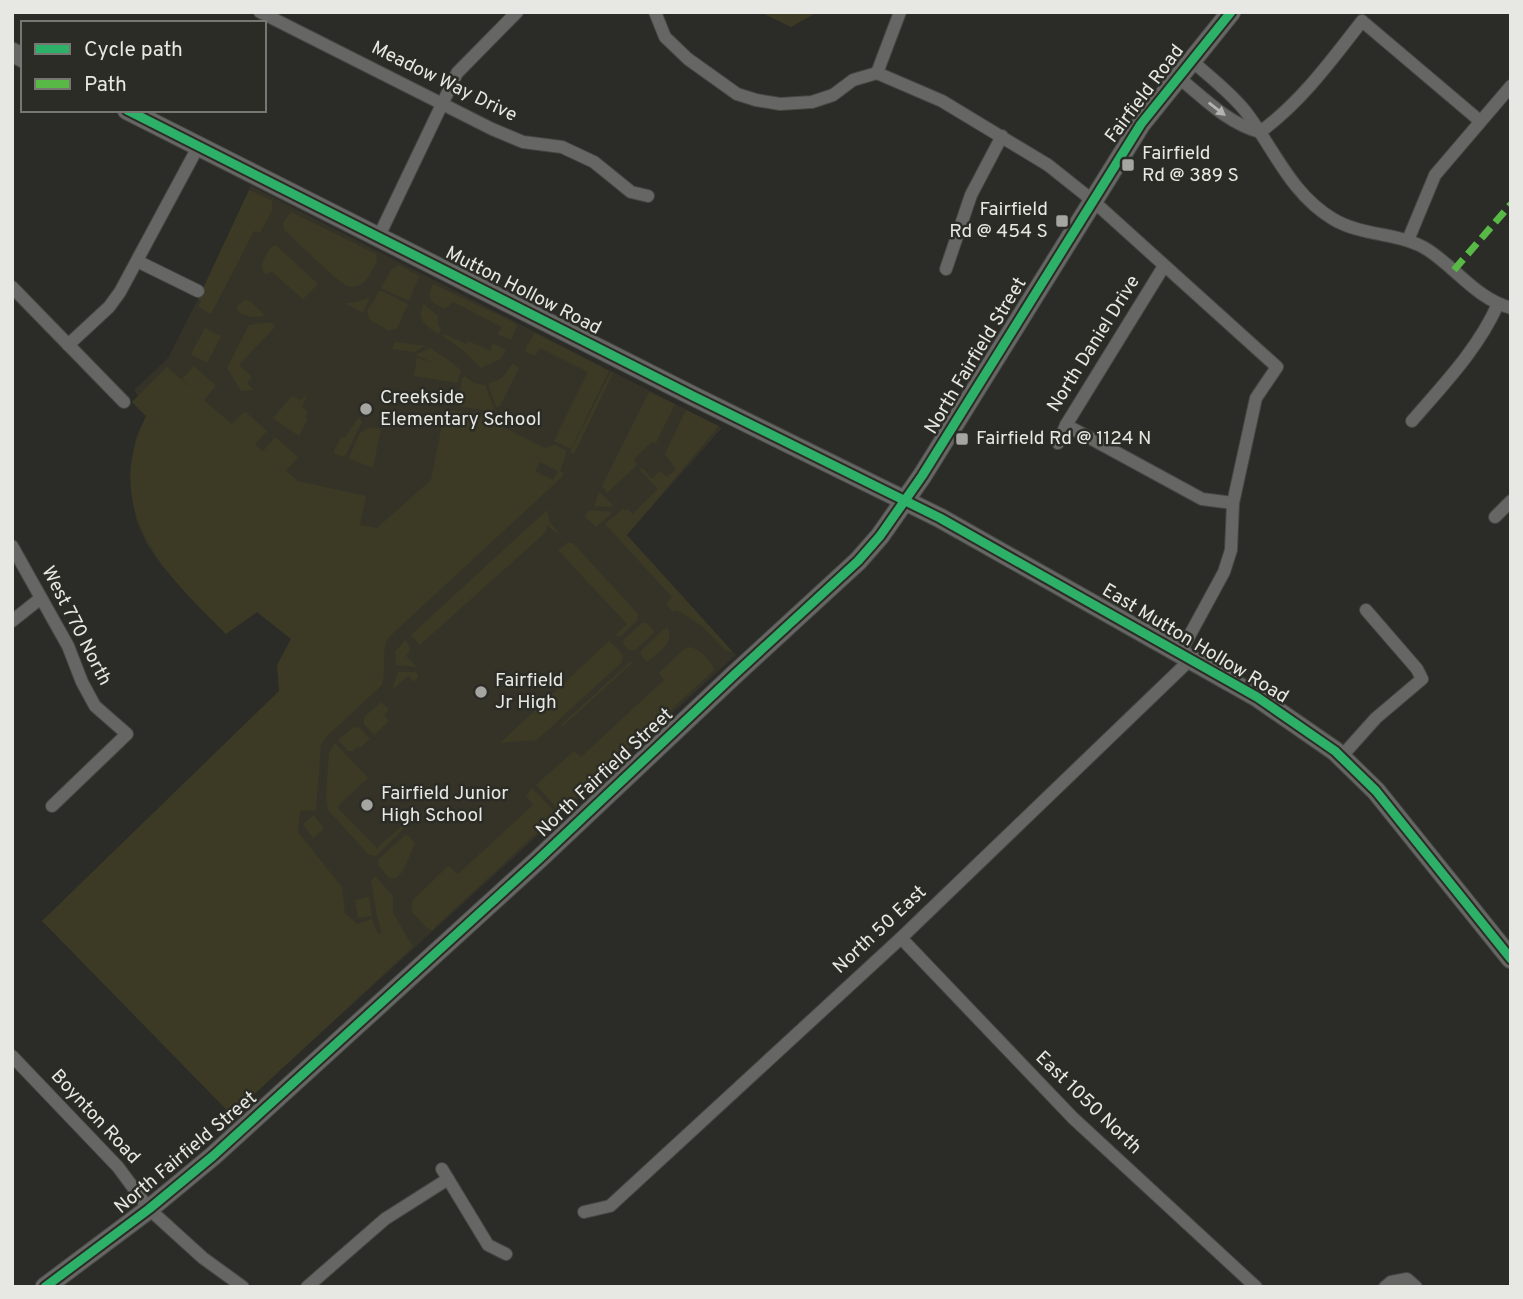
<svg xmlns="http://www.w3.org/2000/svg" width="1523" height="1299" font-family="Overpass,sans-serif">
	<rect width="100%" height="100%" fill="#2b2b27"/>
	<!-- built -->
	<polygon fill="#353328" points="251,186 722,428 624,538 736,655 231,1115 42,921 279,691 277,665 291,639 257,612 226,634 160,564 146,543 136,520 131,491 130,468 136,437 146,416 132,402 138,396 134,390 168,358 207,281"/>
	<!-- green -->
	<g fill="#3c3a24" fill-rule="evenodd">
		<polygon points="760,12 818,12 791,27"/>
		<polygon points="249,190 272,201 272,211 260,233 254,231 211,314 198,307 201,301 198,299"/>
		<path d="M291,212L376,254C379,262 374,267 370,274C365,283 358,289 347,286C338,282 294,239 284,229L283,223Z"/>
		<path d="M272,246H277L318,284L303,299L271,271L266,275C257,265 266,256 272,246Z"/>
		<polygon points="399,265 419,276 409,301 381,288 391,270"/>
		<polygon points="433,284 515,323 517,326 511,340 497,334 502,327 453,302 445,309 432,302 429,295"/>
		<polygon points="380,290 408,304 397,328 389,331 369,319 367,311"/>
		<polygon points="370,297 363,313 345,303 357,302"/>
		<polygon points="245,300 250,301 265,316 251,317 238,312 237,306"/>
		<path d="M424,304L438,316V326L441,328L439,334C427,327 415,319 424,304Z"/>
		<polygon points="271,322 275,327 239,365 252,377 247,383 254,390 241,391 227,368 249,325"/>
		<polygon points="205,328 221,336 207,363 191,354"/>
		<polygon points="535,333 609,371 571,449 554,441 588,372 540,348 535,356 526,352 526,347"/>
		<polygon points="444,334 466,344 469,341 490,351 493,343 506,350 500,359 481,368 463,350 443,336"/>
		<polygon points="395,342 425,346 414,352 392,349"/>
		<polygon points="430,348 453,363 461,371 457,383 414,376 417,358 434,363 415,355"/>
		<polygon points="513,363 519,368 500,406 496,407 488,384 502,378"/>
		<path d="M194,366L216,386L204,400L232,424L245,411L267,431L255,444L263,451L275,437L298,457L286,471L298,481L366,496L360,525L377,528L431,480L445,410L487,414L491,421L545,448L555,445L567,451L560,471L564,473L562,477L389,637C380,652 387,669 382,685L324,739L321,745L316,810L300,811L298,832L342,887L345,913L357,924L372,919L378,934L382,933L377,917L371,881L375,876L393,896V913L413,947L232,1115L42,921L279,691L277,665L291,639L257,612L226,634C162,571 101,511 146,416L132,402L167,367L196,392L182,379ZM540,462L558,471L553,480L535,471Z"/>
		<polygon points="611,372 613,373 574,454 570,452"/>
		<polygon points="465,376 474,383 485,385 494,408 492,411 461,407 458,405 462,378"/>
		<polygon points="649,392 675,404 656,443 651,442 634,459 637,465 607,493 602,486"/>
		<polygon points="308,394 302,407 308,411 305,418 308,419 299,436 273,418 292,396 300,400"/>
		<polygon points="686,410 719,426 627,535 733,652 726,651 702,626 677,610 673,612 666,604 672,597 605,524 623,509 625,511 627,509 633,514 658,489 639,469 643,469 652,479 660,471 667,477 676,469 665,454"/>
		<polygon points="359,417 362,422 346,454 343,457 333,453 341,437 345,438"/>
		<polygon points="370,427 381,429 373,468 350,459 349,457 360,433"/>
		<polygon points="599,492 612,504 613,507 594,506"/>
		<polygon points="547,510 550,522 561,536 547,525 546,532 420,645 411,635"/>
		<polygon points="590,510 613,512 596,527 584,516"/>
		<polygon points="567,543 573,543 638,614 637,620 621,636 615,636 627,624 558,550"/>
		<polygon points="642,623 647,623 653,630 653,634 635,650 628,650 624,645 623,640"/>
		<path d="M668,628C674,644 659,652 648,661H646L641,655V651L664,629Z"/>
		<polygon points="405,640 409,645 410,651 406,656 417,667 396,665 395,652"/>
		<polygon points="609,641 623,655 622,662 537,740 500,743"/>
		<path d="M689,647C700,649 710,659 714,669L712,672L563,809H558L536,785L574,751L581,757L664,680L659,673L684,649Z"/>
		<polygon points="630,662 633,662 562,727 562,724"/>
		<polygon points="398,672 416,672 419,676 413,682 408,676 392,690"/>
		<polygon points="381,702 389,710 384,715 389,721 374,735 364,724 364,717"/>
		<polygon points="354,727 360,728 370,739 360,748 358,746 353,751 348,751 338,740"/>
		<polygon points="335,743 368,778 337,807 377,848 403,825 404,828 376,856 369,855 328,810 326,796 329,753"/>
		<polygon points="532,788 555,812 554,817 432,930 427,928 412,912 412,901 448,866 458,874 533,805 526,796"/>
		<polygon points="314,815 324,829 313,838 303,824"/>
		<polygon points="408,835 415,843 403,871 396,878 389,878 378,865 379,859 404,836"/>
		<polygon points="369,897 372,916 358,918 355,900"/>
	</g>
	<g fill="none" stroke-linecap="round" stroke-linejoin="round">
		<!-- street casing -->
		<g stroke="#464643" stroke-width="14">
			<g id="street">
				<polyline points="260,12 492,129 523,142 562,147 594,162 631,192 648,196"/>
				<polyline points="655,12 665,37 688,59 737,94 756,100 780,104 812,102 833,95 853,80 877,73 942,101 1048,165 1092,200 1277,367 1256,398 1233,503 1231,550 1224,572 1180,653"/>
				<path d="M1192,61C1210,77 1231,93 1246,112C1274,149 1291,194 1333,219C1363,237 1400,232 1428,250C1457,269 1477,299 1511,308"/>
				<polyline points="877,73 900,12"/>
				<path d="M1178,77C1204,98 1227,123 1260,132"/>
				<path d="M1260,132C1301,102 1331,61 1362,21L1480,121"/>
				<polyline points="378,238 457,73 517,12"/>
				<polyline points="1408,240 1435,175 1511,86"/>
				<polyline points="137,261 198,291"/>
				<polyline points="946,269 971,195 1002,136"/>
				<polyline points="12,287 124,402"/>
				<polyline points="68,345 109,307 120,292 198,147"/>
				<path d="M1412,421C1444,384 1478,349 1498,304"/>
				<polyline points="1066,425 1202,499 1233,503"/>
				<polyline points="1058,443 1066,425 1164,266"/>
				<polyline points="1495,517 1511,501"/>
				<polyline points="12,546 68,646 82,682 95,706 127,734 52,806"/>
				<polyline points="12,621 41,598"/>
				<polyline points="1341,757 1376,718 1422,679 1417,669 1366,610"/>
				<polyline points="901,938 1073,1118 1256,1287"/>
				<polyline points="12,1056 118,1167 149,1209 203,1258 243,1287"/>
				<polyline points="442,1169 488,1245 506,1254"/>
				<polyline points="584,1212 610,1206 901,938 1191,659"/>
				<polyline points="307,1287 385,1219 448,1179"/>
				<polyline points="1385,1287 1391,1282 1407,1279 1416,1287"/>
			</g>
		</g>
		<!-- secondary casing -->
		<g stroke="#464643" stroke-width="21">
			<g id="secondary">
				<polyline points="12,52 23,58"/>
				<polyline points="127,110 693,396 940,518 1257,697 1335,751 1376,791 1511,959"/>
				<polyline points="45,1287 149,1209 213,1156 539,859 734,675 858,561 880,536 922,476 1141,124 1231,12"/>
			</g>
		</g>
		<!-- street -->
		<use href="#street" stroke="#666664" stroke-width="12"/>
		<!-- secondary -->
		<use href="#secondary" stroke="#666664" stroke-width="19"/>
		<!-- quiet -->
		<polyline stroke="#58b947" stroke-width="7" stroke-dasharray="14 7" stroke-linecap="butt" points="1454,270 1511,204"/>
		<!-- cycleway casing -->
		<g stroke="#2c2c26" stroke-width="13">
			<g id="cycleway">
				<polyline points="127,110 693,396 940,518 1257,697 1335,751 1376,791 1511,959"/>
				<polyline points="45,1287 149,1209 213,1156 539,859 734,675 858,561 880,536 922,476 1141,124 1231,12"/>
			</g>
		</g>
		<!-- cycleway -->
		<use href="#cycleway" stroke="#2db169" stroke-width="9"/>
	</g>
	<!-- one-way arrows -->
	<defs><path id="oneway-solid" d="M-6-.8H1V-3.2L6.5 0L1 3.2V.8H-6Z" transform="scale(1.75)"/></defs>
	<use fill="#b3b3b0" href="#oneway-solid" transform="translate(1217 109) rotate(38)"/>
	<!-- markers -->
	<g fill="#a5a5a1" stroke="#2c2c26" stroke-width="2.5">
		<rect x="1121" y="158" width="14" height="14" rx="3.5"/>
		<rect x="1055" y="214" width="14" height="14" rx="3.5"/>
		<circle cx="366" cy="409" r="7"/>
		<rect x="955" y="432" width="14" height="14" rx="3.5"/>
		<circle cx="481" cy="692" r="7"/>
		<circle cx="367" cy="805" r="7"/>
	</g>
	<g text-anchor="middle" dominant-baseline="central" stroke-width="5" stroke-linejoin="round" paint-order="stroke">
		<!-- street labels -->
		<g font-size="19" fill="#e7e7e3" stroke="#2c2c26">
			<text transform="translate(444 82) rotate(26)">Meadow Way Drive</text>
			<text transform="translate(1145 94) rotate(-53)">Fairfield Road</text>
			<text transform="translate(523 291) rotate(27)">Mutton Hollow Road</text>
			<text transform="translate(1094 344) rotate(-58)">North Daniel Drive</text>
			<text transform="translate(976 356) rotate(-59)">North Fairfield Street</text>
			<text transform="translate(76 626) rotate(63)">West 770 North</text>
			<text transform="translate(1195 644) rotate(31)">East Mutton Hollow Road</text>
			<text transform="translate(605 773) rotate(-43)">North Fairfield Street</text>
			<text transform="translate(880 930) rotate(-43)">North 50 East</text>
			<text transform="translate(1088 1103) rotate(44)">East 1050 North</text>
			<text transform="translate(95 1117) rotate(47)">Boynton Road</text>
			<text transform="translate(186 1153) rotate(-40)">North Fairfield Street</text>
		</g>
		<!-- poi labels -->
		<g font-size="19" fill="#e7e7e3" stroke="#2c2c26" text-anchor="start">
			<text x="1142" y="154">Fairfield<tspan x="1142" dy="22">Rd @ 389 S</tspan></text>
			<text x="1048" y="210" text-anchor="end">Fairfield<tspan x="1048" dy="22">Rd @ 454 S</tspan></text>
			<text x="380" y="398">Creekside<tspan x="380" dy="22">Elementary School</tspan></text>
			<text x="976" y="439">Fairfield Rd @ 1124 N</text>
			<text x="495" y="681">Fairfield<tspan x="495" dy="22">Jr High</tspan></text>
			<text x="381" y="794">Fairfield Junior<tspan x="381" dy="22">High School</tspan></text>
		</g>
	</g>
	<!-- border -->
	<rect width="1523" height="1299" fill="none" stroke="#e7e7e3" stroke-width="28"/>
	<!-- legend -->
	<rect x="21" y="21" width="245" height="91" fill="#2c2c26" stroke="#777772" stroke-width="2"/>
	<rect x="35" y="44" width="35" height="10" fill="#2db169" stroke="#777772" stroke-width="2"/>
	<text x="84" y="56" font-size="21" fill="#e7e7e3">Cycle path</text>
	<rect x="35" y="79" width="35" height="10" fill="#58b947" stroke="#777772" stroke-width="2"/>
	<text x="84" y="91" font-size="21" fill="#e7e7e3">Path</text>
</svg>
